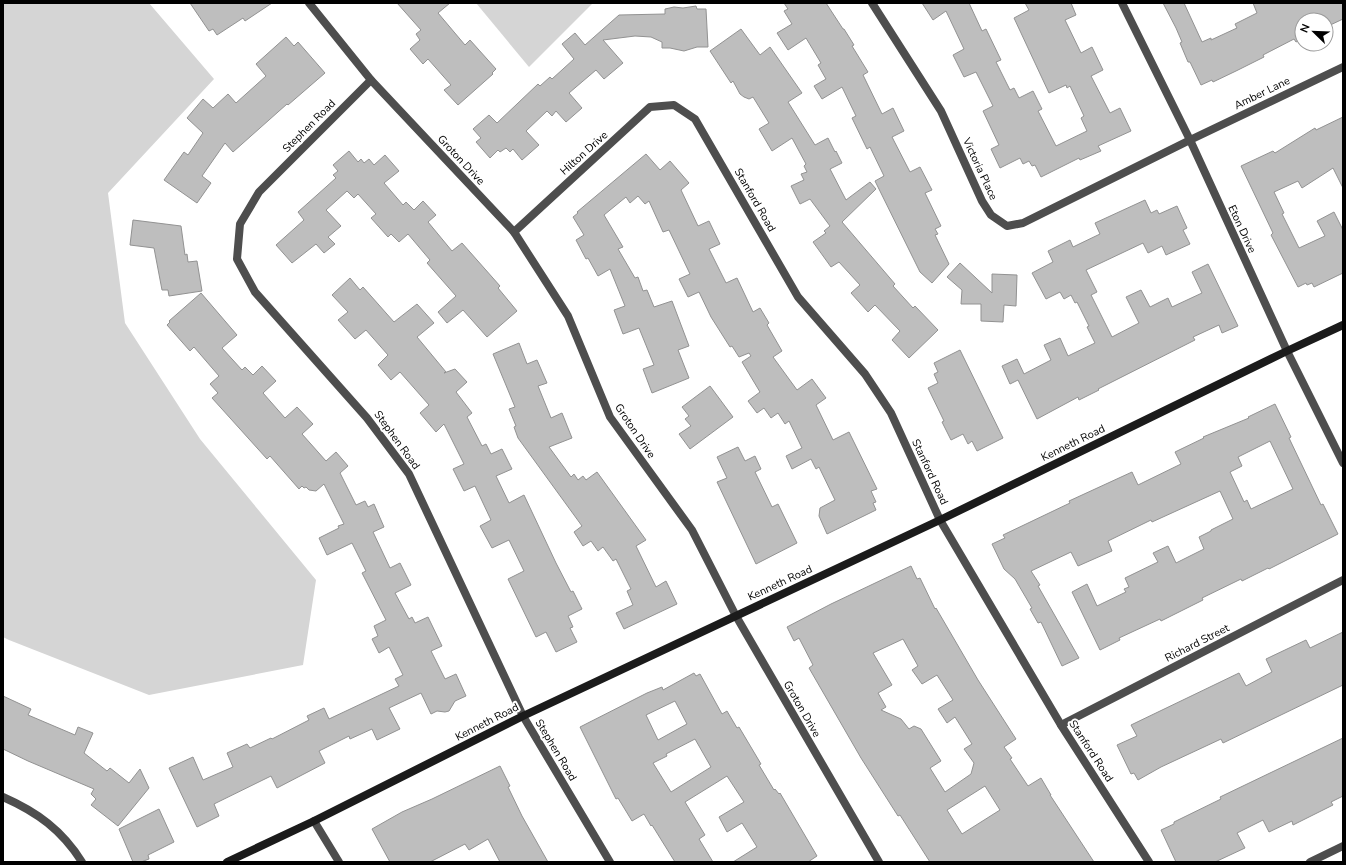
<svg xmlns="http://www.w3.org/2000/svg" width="1346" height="865" font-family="'Nunito Sans',sans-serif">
	<rect width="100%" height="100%" fill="#fff"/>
	<!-- green -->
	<g fill="#d5d5d5">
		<polygon points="3,3 149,3 214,79 108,193 125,323 200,439 316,580 303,665 149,695 9,640 3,637"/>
		<polygon points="476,3 593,3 529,67"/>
	</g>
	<!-- building -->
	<g fill="#bebebe" stroke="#929292" fill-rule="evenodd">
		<polygon points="190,3 272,3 245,21 243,18 217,35 213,29 209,31"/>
		<polygon points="397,3 450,3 438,13 465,45 470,40 496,69 492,73 493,74 458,105 444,90 451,85 428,59 423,64 410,49 420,40 416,34 421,30"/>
		<polygon points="784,3 826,3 843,29 844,29 854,45 852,46 868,72 863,75 882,114 893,108 904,131 892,137 910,172 920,167 932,190 925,193 941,226 935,229 938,234 935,235 949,264 932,283 920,272 875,181 884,176 870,147 867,149 852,118 856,116 842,87 822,99 814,86 826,79 818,65 821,63 806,38 788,50 777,33 792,24 784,11 788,9"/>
		<polygon points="922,3 969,3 982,31 986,29 1001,60 996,62 1010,90 1014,88 1019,98 1033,91 1042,109 1038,111 1056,146 1087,131 1081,118 1084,116 1070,86 1067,88 1066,85 1049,93 1014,18 1029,10 1025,3 1071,3 1076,15 1065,20 1081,53 1092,47 1103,70 1091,76 1110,113 1120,108 1131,131 1098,146 1101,151 1080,160 1079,158 1041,177 1035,165 1032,166 1029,161 1023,164 1020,158 1000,168 991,149 999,145 983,111 993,106 976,72 964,77 953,55 964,49 946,11 933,20"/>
		<polygon points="1163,3 1184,3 1202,42 1211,38 1211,40 1237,28 1235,24 1257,13 1253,3 1343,3 1343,19 1326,27 1326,20 1302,20 1302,39 1296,42 1294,39 1263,55 1264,57 1236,71 1213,82 1212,80 1201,85 1190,62 1188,62 1180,43 1182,42 1176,28"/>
		<polygon points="696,6 697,9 706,9 708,47 697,47 684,51 670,48 662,48 662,42 651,37 635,36 603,40 623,63 604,79 596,70 569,93 582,108 566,122 556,111 552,116 547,111 526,131 539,145 522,160 513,149 510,152 506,148 500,152 498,150 490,158 476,142 481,138 473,129 489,115 497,123 538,84 540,86 550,77 552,79 574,59 562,44 575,33 585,45 619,15 665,14 665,9 674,7 683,8"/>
		<polygon points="741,29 760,55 770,47 802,93 788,102 815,145 828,138 835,152 836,151 842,163 830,169 846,200 870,182 876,189 842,222 895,284 893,286 913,308 915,306 938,330 909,358 892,340 900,331 875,305 868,312 851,293 860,285 839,262 831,267 813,242 826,233 824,231 830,226 810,199 800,204 791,186 804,180 801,174 807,172 804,166 806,164 792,138 772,151 759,129 769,123 753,97 749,99 744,97 740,94 733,81 731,83 710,51"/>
		<polygon points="286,37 294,46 298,42 325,73 288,105 287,104 233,152 225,143 202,176 211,183 197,203 164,180 184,152 188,155 203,133 187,118 203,99 213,108 228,94 236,103 266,76 256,64"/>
		<polygon points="1343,117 1343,188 1333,168 1302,188 1298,181 1274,192 1284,213 1282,214 1299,248 1325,236 1317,221 1334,212 1343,230 1343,273 1314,287 1312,283 1307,285 1306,283 1298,287 1271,235 1273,233 1241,166 1273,151 1275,153 1315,128 1316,130"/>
		<polygon points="349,151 358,162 361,159 364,163 369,159 374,165 385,155 399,171 384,183 403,205 406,202 414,210 423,201 436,215 428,222 452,251 462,243 500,286 498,288 517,311 487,337 463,310 447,323 438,312 456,296 427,263 430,260 408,234 399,242 391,234 388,237 371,218 376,214 358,194 354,198 347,191 326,210 341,226 328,237 335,244 324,253 316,244 292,263 276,245 304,220 298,212 336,178 333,175 338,171 333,165"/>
		<polygon points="646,154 660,170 670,161 689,183 681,190 698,226 709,221 720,244 709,249 726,283 737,278 753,312 760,308 769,323 767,325 782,351 773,357 797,390 812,379 826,398 816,405 833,440 849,432 877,489 871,491 876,502 873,503 876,510 827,534 819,516 820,508 835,500 819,467 816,469 811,459 792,469 786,456 802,448 789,421 785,424 778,413 771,418 764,408 757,413 748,401 760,392 742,362 751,356 749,353 739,357 732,346 730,347 711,317 699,292 688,297 679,279 690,274 669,230 663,232 649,201 645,204 638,196 630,203 626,197 604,215 623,247 618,249 635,278 638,277 643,291 647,290 654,307 672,301 689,346 678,350 689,378 652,393 643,369 654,365 639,328 623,334 614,310 625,306 610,269 598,276 588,258 586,259 576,240 584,235 573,217 578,213 577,212"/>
		<polygon points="1145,200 1151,213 1157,210 1159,214 1177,206 1187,228 1183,230 1190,244 1166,255 1162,246 1148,253 1143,243 1086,270 1097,292 1091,295 1112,337 1139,323 1126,297 1141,290 1150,307 1168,298 1172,307 1202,293 1192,272 1208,264 1238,326 1222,333 1219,325 1193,337 1195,340 1098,389 1099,390 1079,400 1078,397 1037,419 1018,380 1010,384 1002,366 1017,359 1024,374 1051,360 1044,345 1060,338 1068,356 1095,343 1087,327 1089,326 1077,302 1075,303 1071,295 1064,299 1060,292 1046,299 1032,273 1053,262 1048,251 1070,240 1073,247 1100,234 1095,223"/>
		<polygon points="133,220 181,226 185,255 187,254 188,262 197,261 202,291 169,296 168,290 162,290 154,248 130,245"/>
		<polygon points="960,263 992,293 992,274 1017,275 1016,306 1004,305 1003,322 981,321 981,304 961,304 962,290 947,277"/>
		<polygon points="350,278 360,290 363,287 394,322 417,304 434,323 417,337 446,372 444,373 455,369 467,382 456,392 472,413 467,417 482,446 486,444 491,454 502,449 512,469 496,476 509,503 524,495 556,563 571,592 573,591 582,609 568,616 573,627 570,628 577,642 556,652 546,632 536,637 508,579 524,571 509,540 492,548 480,526 491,520 475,486 464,491 453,469 464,464 444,424 436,432 420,413 429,405 400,372 391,380 378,365 388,355 366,330 355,339 338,320 348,312 332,295"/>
		<polygon points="201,293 237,335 222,348 242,370 245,367 253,375 262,366 276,381 263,393 285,418 297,407 313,424 302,434 326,461 336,452 348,466 340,473 356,505 365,501 368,507 374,504 384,527 373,532 390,568 400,563 411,585 395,593 409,619 412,617 415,623 428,617 442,646 431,651 445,679 456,674 466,696 455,701 449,711 445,712 437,711 431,714 421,693 389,708 400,729 377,740 372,729 350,739 349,736 319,751 325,763 277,788 271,776 214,804 219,816 197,827 169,768 193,757 203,780 233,767 227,753 247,744 250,748 271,738 272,739 309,720 307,716 324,708 329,719 399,686 395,679 403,675 389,647 379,653 372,639 378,636 374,626 386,620 362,573 366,571 352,543 327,555 319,538 339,528 338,526 344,524 324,484 316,491 309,490 306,487 304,488 302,486 299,489 270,456 267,459 212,398 218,393 210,384 219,376 194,347 190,351 167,325 170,322 169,321"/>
		<polygon points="519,343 527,364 537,360 547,383 538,386 551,418 562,413 572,438 549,447 571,477 574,474 578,480 583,476 586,480 597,472 646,540 636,546 656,587 666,581 677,604 624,629 616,613 633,605 627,591 631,589 616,559 613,561 603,547 598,551 591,541 583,546 574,532 582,526 518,438 514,427 516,426 509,409 515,407 493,354"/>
		<polygon points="960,350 1003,438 977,451 972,441 968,444 963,434 951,440 942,422 944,421 928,388 938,383 934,374 938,372 934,363"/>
		<polygon points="710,386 733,417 690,449 679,434 691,426 685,419 689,416 682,407"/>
		<path d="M1275,404L1291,437L1289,438L1321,505L1323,504L1338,534L1269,569L1268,568L1242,581L1241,579L1202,598L1203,600L1161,621L1160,619L1119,638L1120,640L1100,650L1072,592L1087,584L1097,606L1126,592L1124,589L1129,587L1125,578L1158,562L1153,553L1168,546L1176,563L1204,549L1199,537L1211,531V530L1233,519L1220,491L1152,522L1151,520L1108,541L1112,551L1078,566L1071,552L1031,571L1040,585L1038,586L1079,658L1062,666L1041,622L1038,623L1030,609L1032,608L1015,579L1004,569L992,544L1005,538L1003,535L1070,503L1069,501L1132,472L1138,485L1181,464L1175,452L1204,438L1203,437L1249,418L1248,417ZM1270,441L1293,489L1251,509L1247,500L1244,502L1230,472L1242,466L1238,457Z"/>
		<polygon points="738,447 745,461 755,456 761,469 755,472 772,507 778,504 797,543 756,564 717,482 727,478 717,457"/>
		<path d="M911,566L917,579L920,578L935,609L936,608L978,680L1016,739L1004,747L1012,758L1010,759L1028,786L1041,778L1051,795H1050L1094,862H930L900,815L898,816L861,758L809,668L813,665L799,638L794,641L787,627L831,604ZM903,639L918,666L912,670L922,684L937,675L953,700L938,709L947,723L955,717L972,744L964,749L974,763L971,774L945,792L930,768L941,761L921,729L914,726L909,729L901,719L881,710L886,707L878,693L892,685L873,653ZM985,786L1000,810L962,834L947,810Z"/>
		<polygon points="1343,632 1343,685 1223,743 1221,739 1161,767 1138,780 1134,773 1131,774 1117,745 1137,736 1131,725 1239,673 1246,686 1272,672 1266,659 1306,640 1310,648"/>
		<path d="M694,673L696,676L700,674L722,714L727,711L737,728L739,727L761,764L759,765L774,790L775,789L779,794L780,793L817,856L808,862H733L757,847L742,823L727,832L719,817L744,802L727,776L685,802L705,835L699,839L713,862H675L652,825L651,826L644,814L632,821L618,798L616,799L580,727L647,693L662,687L663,690ZM675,701L687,724L658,740L646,715ZM695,739L711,767L671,792L653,763L667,756L666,754Z"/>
		<polygon points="3,696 31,709 28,715 75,735 78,727 93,733 84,753 107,771 110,768 129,783 140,769 149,788 118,826 91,805 96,799 91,794 94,789 28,761 3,749"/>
		<polygon points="1343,738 1343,796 1331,802 1333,805 1293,825 1292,821 1269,832 1263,820 1237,833 1245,848 1215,862 1176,862 1161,830 1174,824 1174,822 1221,799 1220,797"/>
		<polygon points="500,766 510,786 508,787 522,816 548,862 500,862 488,839 469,850 465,844 430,862 390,862 372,829 402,812 432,799"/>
		<polygon points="159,809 174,842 148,855 149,859 141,862 133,862 119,829"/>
	</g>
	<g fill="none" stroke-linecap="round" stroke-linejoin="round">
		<!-- street -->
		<g stroke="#4e4e4e" stroke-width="8">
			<polyline points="309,3 371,80 514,232 568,316 610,417 692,530 736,616 879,862"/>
			<polyline points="872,3 941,111 982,201 991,215 1007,226 1023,223 1190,140 1343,67"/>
			<polyline points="1122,3 1190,140 1287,351 1343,463"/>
			<polyline points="371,80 259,192 240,224 237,259 255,292 367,418 409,474 523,716 610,862"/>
			<polyline points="514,232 650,107 674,105 695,119 798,297 865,374 891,413 940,520 1061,725 1149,862"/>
			<polyline points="1061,725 1343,580"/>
			<path d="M3,797C37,812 62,830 82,862"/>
			<polyline points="314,821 339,862"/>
			<polyline points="1310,862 1343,846"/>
		</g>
		<!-- secondary -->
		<polyline stroke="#1b1b1b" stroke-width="8" points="227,862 314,821 523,716 940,520 1287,351 1343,325"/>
	</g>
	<g text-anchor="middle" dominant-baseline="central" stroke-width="4" stroke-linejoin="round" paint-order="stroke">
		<!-- street labels -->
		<g font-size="11" fill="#000" stroke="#fff">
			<text transform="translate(1262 93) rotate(-26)">Amber Lane</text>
			<text transform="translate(309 126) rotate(-45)">Stephen Road</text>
			<text transform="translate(584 153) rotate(-42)">Hilton Drive</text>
			<text transform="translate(461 160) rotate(47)">Groton Drive</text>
			<text transform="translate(980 169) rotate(65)">Victoria Place</text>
			<text transform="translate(755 200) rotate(60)">Stanford Road</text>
			<text transform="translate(1242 229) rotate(65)">Eton Drive</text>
			<text transform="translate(635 431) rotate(56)">Groton Drive</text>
			<text transform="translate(397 440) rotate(54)">Stephen Road</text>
			<text transform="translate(1073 443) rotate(-26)">Kenneth Road</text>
			<text transform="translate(930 472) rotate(65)">Stanford Road</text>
			<text transform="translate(780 583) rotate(-25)">Kenneth Road</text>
			<text transform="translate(1197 643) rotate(-27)">Richard Street</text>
			<text transform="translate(802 709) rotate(60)">Groton Drive</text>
			<text transform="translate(487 722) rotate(-27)">Kenneth Road</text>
			<text transform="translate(556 750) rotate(59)">Stephen Road</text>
			<text transform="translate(1091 751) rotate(57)">Stanford Road</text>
		</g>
	</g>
	<!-- border -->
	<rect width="1346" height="865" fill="none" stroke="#000000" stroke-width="8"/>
	<!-- north arrow -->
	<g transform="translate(1314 32) rotate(293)"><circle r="19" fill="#ffffff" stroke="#999999"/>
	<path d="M0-3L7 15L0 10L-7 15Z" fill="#000000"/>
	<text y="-6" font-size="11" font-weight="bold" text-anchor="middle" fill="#000000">N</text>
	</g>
</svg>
